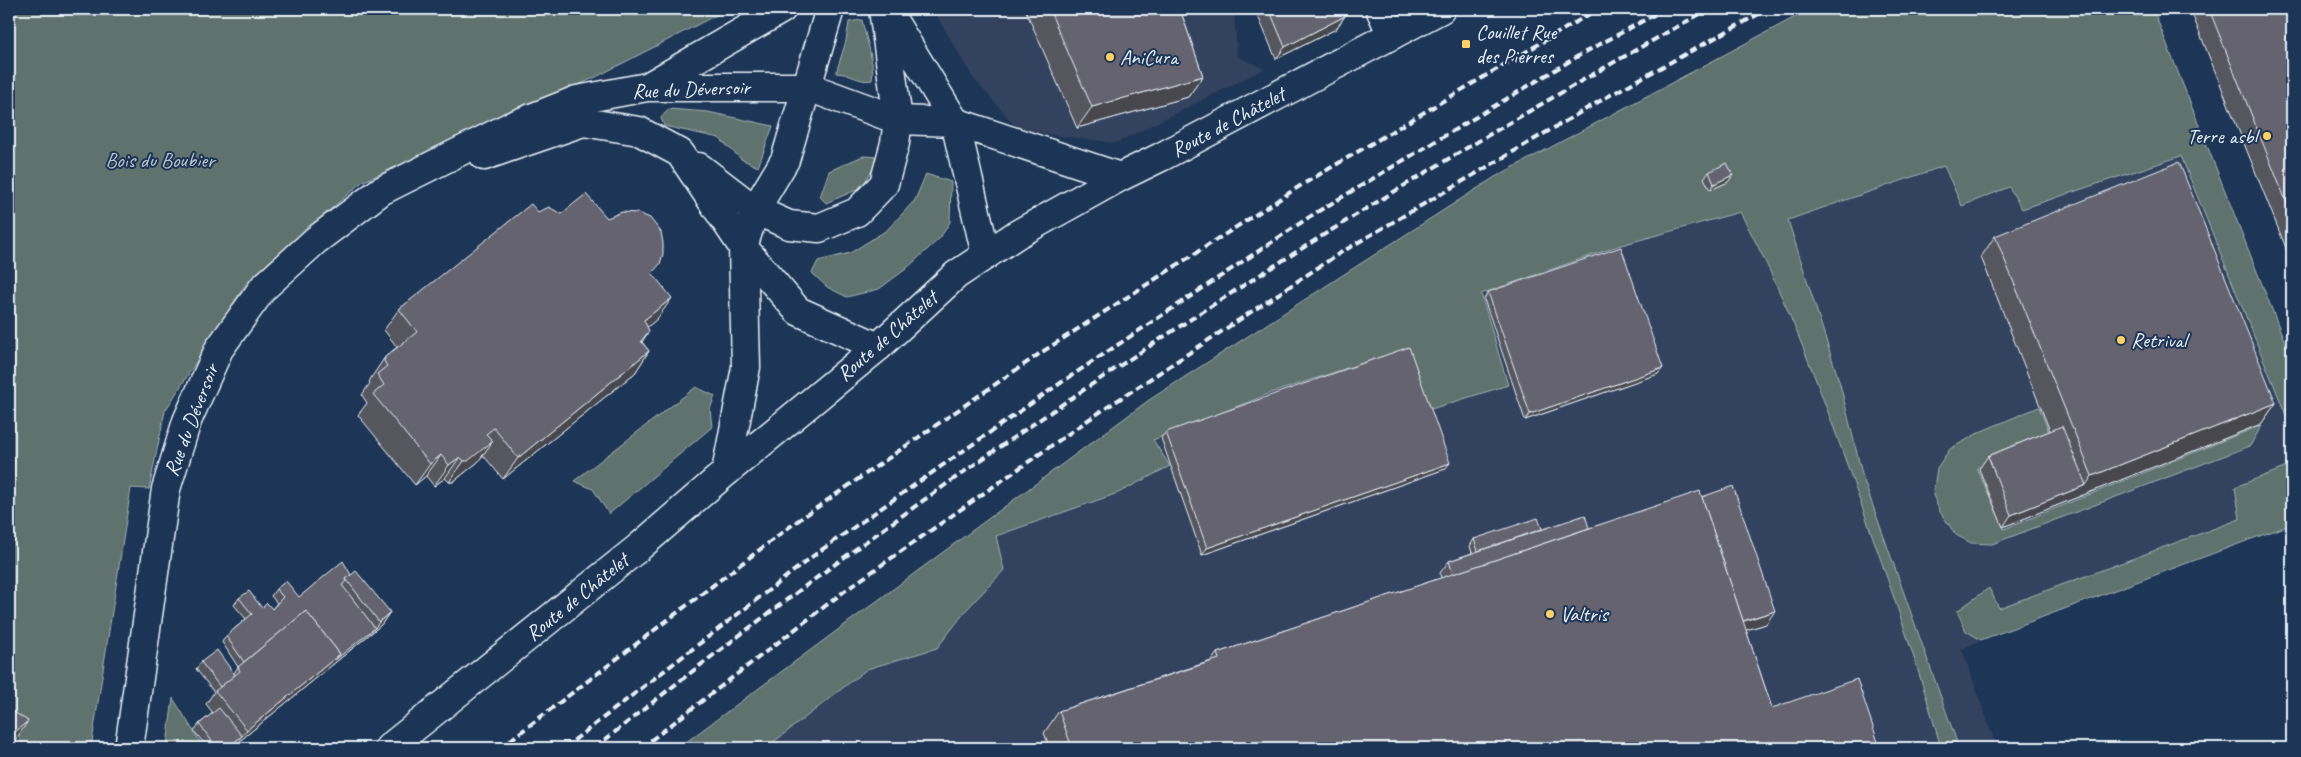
<svg xmlns="http://www.w3.org/2000/svg" width="2301" height="757" font-family="Caveat,sans-serif">
	<rect width="100%" height="100%" fill="#1d3557"/>
	<filter id="ink" filterUnits="userSpaceOnUse"><feTurbulence type="fractalNoise" baseFrequency=".02" numOctaves="2"/><feDisplacementMap in="SourceGraphic" scale="10" xChannelSelector="R" yChannelSelector="G"/><feConvolveMatrix kernelMatrix="1 2 1 2 8 2 1 2 1" color-interpolation-filters="sRGB"/></filter>
	<g filter="url(#ink)">
		<!-- built -->
		<g fill="#33435e">
			<polygon points="933,9 1234,9 1237,56 1264,69 1116,143 1020,131 973,78"/>
			<polygon points="2181,156 2292,430 2292,465 2235,487 2241,519 1999,608 1989,588 1966,631 1981,640 1962,649 1997,748 1959,748 1863,478 1840,384 1787,220 1944,166 2009,187 2022,208"/>
			<polygon points="1741,212 1767,261 1823,395 1916,660 1941,748 766,748 867,669 937,648 968,608 996,536 1118,493 1170,466 1153,441 1271,393 1408,348 1508,385 1481,294 1618,246"/>
			<polygon points="9,722 26,748 9,748"/>
		</g>
		<!-- green -->
		<g fill="#5e726d" stroke="#a3b2b2">
			<polygon points="9,9 728,9 596,77 362,182 247,282 165,411 149,489 131,488 91,748 26,748 9,722"/>
			<path d="M1810,9H2153L2292,360V430L2181,156L2022,209L2009,187L1962,206L1944,166L1788,220L1840,384L1863,478L1959,748H1941C1918,664 1889,583 1860,501C1825,402 1790,304 1740,212L1618,246L1481,294L1508,385L1428,410L1408,348L1271,393L1153,440L1170,466L1118,493L996,536L1004,570L968,608L937,648L867,669L766,748H678L1149,400L1495,177Z"/>
			<path d="M862,20C866,40 875,61 872,80C859,83 850,73 836,73L846,41L849,22Z"/>
			<polygon points="669,109 708,112 773,126 758,167 741,159 719,138 664,126 661,118"/>
			<polygon points="863,156 880,157 861,188 826,203 820,197 829,171"/>
			<polygon points="926,174 951,182 950,222 940,238 906,269 879,289 847,297 827,287 812,273 818,261 850,253 887,230 915,200"/>
			<polygon points="696,387 715,396 710,409 712,427 609,514 593,489 574,481"/>
			<polygon points="2039,407 2051,437 1977,468 2004,529 2262,425 2250,446 1992,544 1971,543 1956,535 1940,512 1933,495 1937,468 1950,449 1982,431"/>
			<polygon points="2292,465 2292,524 1981,640 1966,631 1957,611 1989,588 1999,608 2240,519 2235,487"/>
			<polygon points="173,698 204,748 170,748 167,745"/>
		</g>
		<g fill="none" stroke-linecap="round" stroke-linejoin="round">
			<!-- street casing -->
			<g stroke="#e8f1f8" stroke-width="31">
				<polyline id="street" points="1380,9 1392,35"/>
			</g>
			<!-- secondary casing -->
			<g stroke="#e8f1f8" stroke-width="31">
				<g id="secondary">
					<polyline points="888,12 955,122 986,255"/>
					<polyline points="649,86 782,9"/>
					<polyline points="484,156 583,122 639,131 680,153 743,247 798,311 878,347"/>
					<polyline points="699,167 755,210 789,225 819,228 857,212 884,184 895,143 898,120 883,9"/>
					<polyline points="726,472 746,367 743,247 755,210 785,160 830,9"/>
					<polyline points="129,748 166,489 187,421 219,349 263,288 316,240 381,191 509,127 577,100 647,87 808,87 898,120 955,122 1120,177"/>
					<polyline points="389,748 638,548 726,472 878,347 956,275 1016,235 1120,177 1161,157 1441,9"/>
				</g>
			</g>
			<!-- street -->
			<use href="#street" stroke="#1d3557" stroke-width="28"/>
			<!-- secondary -->
			<use href="#secondary" stroke="#1d3557" stroke-width="28"/>
			<!-- rail -->
			<g stroke="#e8f1f8" stroke-width="4" stroke-dasharray="8 4" stroke-linecap="butt">
				<polyline points="500,748 796,522 1042,352 1300,186 1598,9"/>
				<polyline points="564,748 817,553 1062,382 1317,212 1580,55 1665,9"/>
				<path d="M595,748C943,469 1319,225 1709,9"/>
				<polyline points="641,748 846,590 1088,420 1340,253 1605,98 1768,9"/>
			</g>
		</g>
		<!-- wall -->
		<g fill="#57565f" stroke="#e8f1f8">
			<polygon points="1025,9 1180,9 1203,76 1188,97 1077,128"/>
			<polygon points="1255,9 1347,9 1345,16 1336,29 1276,59"/>
			<polygon points="2190,9 2292,9 2292,263"/>
			<polygon points="1709,172 1728,182 1710,190 1704,178"/>
			<polygon points="538,212 607,218 653,274 657,319 647,327 649,331 642,342 649,351 635,373 503,479 483,455 478,462 453,482 449,482 445,478 434,486 426,476 415,485 358,415 367,403 362,395 370,383 369,382 371,378 385,357 397,347 384,330 399,309"/>
			<polygon points="1995,236 2276,403 2261,424 2003,527 1979,469 1988,456 2050,431 1981,257"/>
			<polygon points="1488,292 1658,374 1525,420 1484,299"/>
			<polygon points="1166,432 1445,469 1202,555 1161,438"/>
			<polygon points="1702,497 1766,624 1746,630 1772,708 1880,748 1050,748 1044,733 1059,711 1211,661 1217,653 1441,578 1440,573 1449,561 1472,553 1470,546 1474,539 1542,529 1589,528"/>
			<polygon points="351,575 390,612 381,625 231,748 208,748 194,731 199,724 213,713 206,704 214,692 196,669 201,662 234,673 238,667 222,642 226,636 246,619 234,605 239,598 262,608 272,609 277,603 271,596 276,589 299,597"/>
		</g>
		<!-- shaded-wall -->
		<g fill="#47464e" stroke="#e8f1f8">
			<polygon points="1345,16 1336,29 1276,59 1285,47"/>
			<polygon points="1203,76 1188,97 1077,128 1092,107"/>
			<polygon points="1733,175 1728,182 1710,190 1714,184"/>
			<polygon points="672,298 657,319 630,342 644,320"/>
			<polygon points="649,351 635,373 503,479 518,458"/>
			<polygon points="1663,368 1658,374 1525,420 1530,414"/>
			<polygon points="2276,403 2261,424 2003,527 2011,515 2086,485 2092,476"/>
			<polygon points="493,441 478,462 453,482 449,482 464,461"/>
			<polygon points="441,455 426,476 415,485 430,464"/>
			<polygon points="460,457 445,478 434,486 449,465"/>
			<polygon points="1450,463 1445,469 1202,555 1207,548"/>
			<polygon points="1775,611 1766,624 1727,636 1735,624"/>
			<polygon points="390,612 381,625 370,634 231,748 227,748 242,736 247,730 340,654 375,628 379,622"/>
			<polygon points="28,721 14,742 9,746 9,737"/>
		</g>
		<!-- building -->
		<g fill="#65646f" stroke="#e8f1f8">
			<polygon points="1049,9 1180,9 1203,76 1092,107"/>
			<polygon points="1269,9 1347,9 1345,16 1285,47"/>
			<polygon points="2209,9 2292,9 2292,216"/>
			<polygon points="2179,162 2276,403 2092,476 1995,236"/>
			<polygon points="1727,163 1733,175 1714,184 1709,172"/>
			<polygon points="586,194 607,218 622,212 638,213 650,218 661,232 663,243 663,254 660,264 652,273 672,298 644,320 649,331 641,341 649,351 518,458 494,428 486,434 493,441 468,461 464,461 460,457 449,465 441,455 430,464 373,394 384,385 377,374 387,366 384,361 385,357 417,332 399,309 531,204 538,212 549,207 561,214"/>
			<polygon points="1621,247 1663,368 1530,414 1488,292"/>
			<polygon points="1409,347 1450,463 1207,548 1166,432"/>
			<polygon points="2062,426 2086,485 2011,515 1988,456"/>
			<polygon points="1733,486 1775,611 1743,621 1702,497"/>
			<polygon points="1700,491 1772,708 1857,679 1880,748 1072,748 1059,711 1219,659 1217,653"/>
			<polygon points="1585,515 1589,528 1453,574 1449,561"/>
			<polygon points="1538,518 1542,529 1478,551 1474,539"/>
			<polygon points="343,561 351,575 346,579 347,581 342,585 375,628 335,660 340,654 306,611 244,662 226,636 252,614 239,598 249,591 262,608 267,603 272,609 283,597 276,589 286,581 299,597"/>
			<polygon points="356,571 390,612 379,622 346,579"/>
			<polygon points="306,611 340,654 247,730 215,691 240,671 238,667"/>
			<polygon points="217,650 235,675 220,687 201,662"/>
			<polygon points="219,708 242,736 227,748 217,748 199,724"/>
			<polygon points="9,709 28,721 9,737"/>
		</g>
	</g>
	<!-- markers -->
	<g fill="#ffd166" stroke="#1d3557" stroke-width="2">
		<rect x="1461" y="39" width="10" height="10" rx="2.5"/>
		<circle cx="1110" cy="57" r="5"/>
		<circle cx="2267" cy="136" r="5"/>
		<circle cx="2121" cy="340" r="5"/>
		<circle cx="1550" cy="614" r="5"/>
	</g>
	<g text-anchor="middle" dominant-baseline="central" stroke-width="4" stroke-linejoin="round" paint-order="stroke">
		<!-- poi labels -->
		<g font-size="21" fill="#e8f1f8" stroke="#1d3557" text-anchor="start">
			<text x="1476" y="32">Couillet Rue<tspan x="1476" dy="24">des Pierres</tspan></text>
			<text x="1120" y="57">AniCura</text>
			<text x="2257" y="136" text-anchor="end">Terre asbl</text>
			<text x="2131" y="340">Retrival</text>
			<text x="1560" y="614">Valtris</text>
		</g>
		<!-- street labels -->
		<g font-size="21" fill="#e8f1f8" stroke="#1d3557">
			<text transform="translate(691 89) rotate(-2)">Rue du Déversoir</text>
			<text transform="translate(1228 122) rotate(-28)">Route de Châtelet</text>
			<text transform="translate(887 336) rotate(-41)">Route de Châtelet</text>
			<text transform="translate(191 420) rotate(-69)">Rue du Déversoir</text>
			<text transform="translate(577 597) rotate(-39)">Route de Châtelet</text>
		</g>
		<!-- park labels -->
		<g font-size="21" fill="#b8c5c7" stroke="#1d3557">
			<text x="160" y="160">Bois du Boubier</text>
		</g>
	</g>
	<!-- margin -->
	<rect width="2301" height="757" fill="none" stroke="#1d3557" stroke-width="30"/>
	<rect x="15" y="15" width="2271" height="727" fill="none" stroke="#e8f1f8" stroke-width="2" filter="url(#ink)"/>
</svg>
